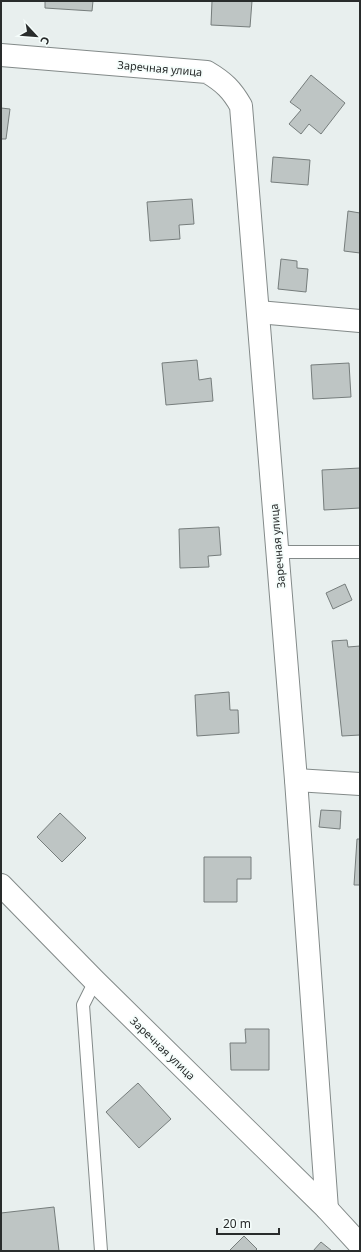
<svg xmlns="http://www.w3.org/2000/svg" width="361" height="1252" font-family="'Noto Sans',sans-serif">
	<rect width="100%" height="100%" fill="#e8efee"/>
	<!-- building -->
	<g fill="#bec5c4" stroke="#767d7c">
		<polygon points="45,1 93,1 92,11 45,8"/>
		<polygon points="212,1 252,1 250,27 211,25"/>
		<polygon points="311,75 345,103 321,134 309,124 301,134 289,124 301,110 290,102"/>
		<polygon points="1,108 10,109 6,139 1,139"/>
		<polygon points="273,157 310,160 308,185 271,182"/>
		<polygon points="192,199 194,224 179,225 180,239 150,241 147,202"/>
		<polygon points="348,211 360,213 360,253 344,251"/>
		<polygon points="281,259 297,261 297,268 308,269 306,292 278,289"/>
		<polygon points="197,360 199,380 211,378 213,401 166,405 162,363"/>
		<polygon points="349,363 351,397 313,399 311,365"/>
		<polygon points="360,468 360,508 324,510 322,470"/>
		<polygon points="219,527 221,555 208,556 209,567 180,568 179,529"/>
		<polygon points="345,584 352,600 333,609 326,593"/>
		<polygon points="347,640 348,647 360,646 360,735 342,736 332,641"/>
		<polygon points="229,692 230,710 238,710 239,733 197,736 195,695"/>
		<polygon points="321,810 341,811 340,829 319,827"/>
		<polygon points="60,813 86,838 62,862 37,837"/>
		<polygon points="357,839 360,839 360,885 354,885"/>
		<polygon points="204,857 251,857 251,879 237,879 237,902 204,902"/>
		<polygon points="245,1029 269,1029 269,1070 231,1070 230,1043 246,1043"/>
		<polygon points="138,1083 171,1119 139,1148 106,1112"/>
		<polygon points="54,1207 59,1251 1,1251 1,1213"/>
		<polygon points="244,1236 257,1249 255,1251 229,1251"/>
		<polygon points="321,1242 332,1251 313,1251"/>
	</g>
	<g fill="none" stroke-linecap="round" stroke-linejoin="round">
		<!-- lane casing -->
		<g stroke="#838a89" stroke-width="14">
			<g id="lane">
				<polyline points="278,552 360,552"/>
				<polyline points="95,981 83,1005 101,1251"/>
			</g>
		</g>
		<!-- street casing -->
		<g stroke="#838a89" stroke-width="24">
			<g id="street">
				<path d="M1,55L207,72C224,82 232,90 241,106L296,780L327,1209"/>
				<polyline points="258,312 360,321"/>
				<polyline points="296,780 360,784"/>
				<polyline points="1,885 95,981 327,1209 360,1245"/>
			</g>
		</g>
		<!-- lane -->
		<use href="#lane" stroke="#fff" stroke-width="12"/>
		<!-- street -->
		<use href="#street" stroke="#fff" stroke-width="22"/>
	</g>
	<g text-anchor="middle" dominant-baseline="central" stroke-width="3.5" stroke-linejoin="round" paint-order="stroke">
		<!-- street labels -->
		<g font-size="11" fill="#292c2c" stroke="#f5fdfb">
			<text transform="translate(160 68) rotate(5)">Заречная улица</text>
			<text transform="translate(277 546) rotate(-95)">Заречная улица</text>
			<text transform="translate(163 1048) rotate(44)">Заречная улица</text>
		</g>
	</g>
	<!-- border -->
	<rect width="361" height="1252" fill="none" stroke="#292c2c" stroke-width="4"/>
	<!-- north arrow -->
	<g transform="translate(36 36) rotate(116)" stroke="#f5fdfb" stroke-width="3" paint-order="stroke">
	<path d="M0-3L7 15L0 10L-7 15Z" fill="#292c2c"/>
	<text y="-6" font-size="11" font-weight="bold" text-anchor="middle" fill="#292c2c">С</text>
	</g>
	<!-- scale -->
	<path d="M217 1228v6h62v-6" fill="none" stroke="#292c2c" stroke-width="2"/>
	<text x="223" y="1228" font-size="12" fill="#292c2c" stroke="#f5fdfb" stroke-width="3" paint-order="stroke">20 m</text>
</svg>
